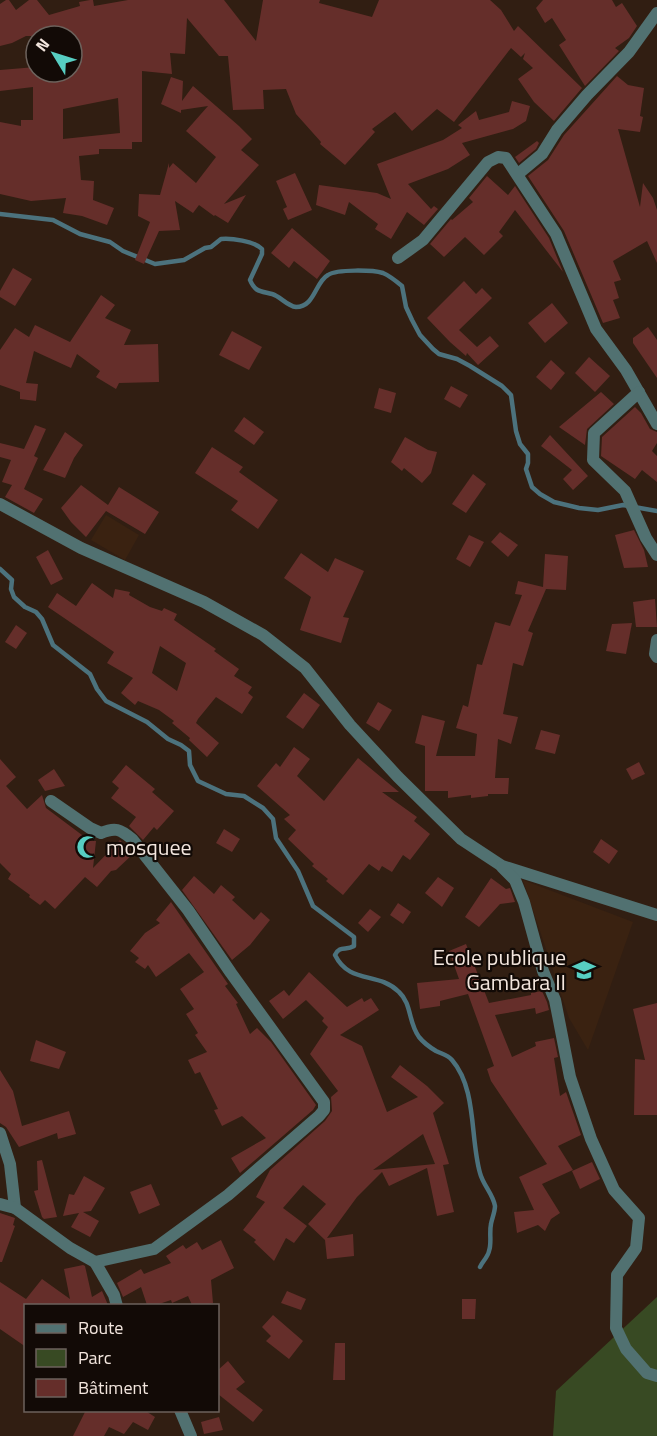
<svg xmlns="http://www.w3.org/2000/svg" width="657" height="1436" font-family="'Titillium Web',sans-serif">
	<rect width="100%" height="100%" fill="#311e12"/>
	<!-- built -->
	<g fill="#3a2211">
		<polygon points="106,515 139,535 125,560 91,540"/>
		<polygon points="523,880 633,922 588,1050 569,1018"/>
	</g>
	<!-- green -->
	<polygon fill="#384a23" points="657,1297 657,1436 553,1436 556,1391"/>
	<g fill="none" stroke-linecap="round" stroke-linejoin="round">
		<!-- stream -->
		<g stroke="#4c727d" stroke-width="4.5">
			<path d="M0,214L53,220L80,234L110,242L123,251L155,264L184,260L205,248L211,247L221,239C231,238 254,241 262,249V254L250,280C255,292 260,291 272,294C280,296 287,306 296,307C315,307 315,282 328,275C337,269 373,270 383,273C390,276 396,281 402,286L406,307L412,320L420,335L433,349L439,354L457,359L470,366L502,386L511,395L516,431L520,444L528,454V463L526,469L532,487L540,494L554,502L579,508L598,510L623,505L657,511"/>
			<path d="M0,569L12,580L11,589L14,597L25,607L36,612L42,619L53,645L90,674L97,689L106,701L147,722L168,739L181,745L189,751L190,765L198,781L226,794L244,796L263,808L273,819L276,838L298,871L313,906L354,937V946C346,951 340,945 335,955C350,985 378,971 399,992C412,1004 408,1022 419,1037C423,1042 431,1048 436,1051C442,1054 448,1055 452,1060C477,1089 470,1138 480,1173C483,1185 493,1194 495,1206C495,1212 492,1218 491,1224C489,1233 492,1243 489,1251C488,1257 482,1262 480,1267"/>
		</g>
	</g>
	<!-- building -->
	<g fill="#652e2a" fill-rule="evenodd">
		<path d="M6,0H9L16,10L29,0H37L49,15L80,6L79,2L90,0H93L94,6L128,0H224L256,41L263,0H320L319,3L372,17L379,0H490L501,10L514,31L518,26L582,88L554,121L534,102L518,79L533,68L523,59L525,53L521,57L511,48L454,122L437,109L412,131L395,112L372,129L375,132L345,165L320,144L321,142L296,114L286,89L263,90L264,109L233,110L228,56H219L187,18L185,54L170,53L172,74L142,71V142H132V149H99V154L79,156L81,180L94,181L93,200L114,208L107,225L82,216L63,213L66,198L31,201L0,194V122L21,126V120H33V87L0,91V70L36,67V72H72V36H26L12,43L0,46V4ZM118,98L120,133L63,139V109Z"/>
		<polygon points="543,0 612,0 616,7 622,3 637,26 629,38 615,48 619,51 585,86 559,45 566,40 552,18 545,23 536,8"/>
		<polygon points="617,76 628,85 644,88 640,116 643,117 640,132 618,129 640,207 643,183 653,198 657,210 657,263 647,241 613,261 621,280 614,282 619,298 613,300 620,318 603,323 564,231 528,176 548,160 564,135"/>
		<polygon points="171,77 183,81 182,101 193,86 239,126 252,139 241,150 259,165 224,204 246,195 228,223 215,215 214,216 199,205 193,213 175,201 180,230 159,231 144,264 135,260 150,222 138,216 139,194 160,195 169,163 169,168 173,163 196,183 216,157 186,131 208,106 181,110 181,113 161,104"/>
		<polygon points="512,101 530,106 526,121 513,129 462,143 470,155 448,169 408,184 431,209 434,206 438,209 424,225 407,212 391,239 375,229 378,224 349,202 345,215 316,205 319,185 377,193 391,199 377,164 443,140 462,128 458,125 476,111 479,120 509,112"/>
		<polygon points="537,141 539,143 536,149 519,163 515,157"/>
		<polygon points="295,173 312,210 288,220 283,209 287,207 276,181"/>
		<polygon points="487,176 508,195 515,186 549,238 563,272 515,210 499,232 503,236 484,255 465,237 444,257 430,244 451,219 452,220 473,202 469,198"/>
		<polygon points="292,228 330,261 317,279 294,261 289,268 271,253"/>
		<polygon points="13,268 32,279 15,306 0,297 0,291"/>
		<polygon points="464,281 476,294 482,288 492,298 459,330 477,347 490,336 499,346 478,365 467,353 466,356 450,342 427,318"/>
		<polygon points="101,295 115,305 105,318 131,330 124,345 158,344 159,382 119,383 116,389 96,377 100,371 77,354 71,368 34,351 26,383 38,384 36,401 20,399 20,392 0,385 0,350 15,328 29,337 35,325 70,342"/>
		<polygon points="552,303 568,323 545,343 528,323"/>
		<polygon points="648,327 657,340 657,378 633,343 633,338"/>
		<polygon points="232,331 262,347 249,370 219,355"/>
		<polygon points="589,357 610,376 595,392 575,373"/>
		<polygon points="551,360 565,373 551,390 536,377"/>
		<polygon points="451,386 468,395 460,408 444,399"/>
		<polygon points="379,388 396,393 391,413 374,408"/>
		<polygon points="601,392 614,404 587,429 585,445 559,427"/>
		<polygon points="635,407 641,413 650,429 657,432 657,443 652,451 657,456 657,482 642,470 635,479 601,456 602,437"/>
		<polygon points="244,417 264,432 254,445 234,431"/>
		<polygon points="35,425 46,429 34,456 38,458 24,489 43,499 34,513 5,497 12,485 2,482 11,460 0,457 0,443 24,449"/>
		<polygon points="65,432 83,445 74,458 65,478 43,470"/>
		<polygon points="550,435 588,476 573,490 563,479 572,470 541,446"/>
		<polygon points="405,437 428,450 437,452 431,473 422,483 404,468 402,471 391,462"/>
		<polygon points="212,447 243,467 239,472 278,500 258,529 231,510 238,501 195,473"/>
		<polygon points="473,474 486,484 466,513 452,504"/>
		<polygon points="81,485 108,505 119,487 159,512 145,534 106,511 86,537 71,522 61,508"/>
		<polygon points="634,530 644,550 648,567 624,568 615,535"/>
		<polygon points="500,532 518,545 508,557 491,542"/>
		<polygon points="469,535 484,542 470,567 456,559"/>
		<polygon points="48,550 63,579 51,585 36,557"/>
		<polygon points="301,553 328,572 335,558 364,571 343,617 349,618 341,643 300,630 311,597 284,578"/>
		<polygon points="545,554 568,556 566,590 546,589 528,631 533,633 523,666 513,663 503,714 518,717 511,744 498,739 495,778 509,778 508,794 488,794 488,796 471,798 471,795 448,798 448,791 425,791 425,746 415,743 422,715 445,721 436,756 475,756 477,734 456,728 463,705 468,707 477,664 482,665 495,622 510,626 522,595 515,594 518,581 543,587"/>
		<path d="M92,583L113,598L115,589L130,592L129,595L150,607L162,611L164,608L177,614L174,620L216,649L214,651L239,669L234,676L252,687L248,693L253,697L242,714L216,697L198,719L196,723L219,743L207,757L189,740L190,738L172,723L174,721L159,710L138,701L135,705L121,693L133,678L107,663L114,652L48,607L57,593L76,606ZM160,646L186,663L177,691L152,673Z"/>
		<polygon points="655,599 657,627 636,627 633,602"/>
		<polygon points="632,623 626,654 606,651 612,624"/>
		<polygon points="16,625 27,633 16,649 5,642"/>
		<polygon points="304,693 320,705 303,729 286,717"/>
		<polygon points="378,702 392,710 379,731 366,723"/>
		<polygon points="541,730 560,735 555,754 535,749"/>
		<polygon points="294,747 310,759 297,776 324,801 358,758 399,792 382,792 417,817 414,821 430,834 410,860 403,855 392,872 382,866 379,871 369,864 343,895 326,881 328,879 312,866 314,864 288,839 296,830 284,819 290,815 257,786 276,763 280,767"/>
		<polygon points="0,759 16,777 6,786 27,809 42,795 46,808 90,841 96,841 93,868 120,840 133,854 116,870 111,871 97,887 85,877 55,909 45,900 40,905 29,897 30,895 8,879 11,874 0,863"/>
		<polygon points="639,762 645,774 632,780 626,769"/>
		<polygon points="126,765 155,789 152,792 174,811 157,830 154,827 143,840 129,826 136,817 111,798 119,788 112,782"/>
		<polygon points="54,769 65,786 45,791 38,780"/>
		<polygon points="224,829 240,839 232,852 216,843"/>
		<polygon points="601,839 618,851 609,864 593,852"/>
		<polygon points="194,876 214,894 221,885 235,897 232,900 254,920 261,912 270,920 250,945 232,960 182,890"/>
		<polygon points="438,877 454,888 442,907 425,893"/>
		<polygon points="491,878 506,889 510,888 515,902 500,904 479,927 465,917"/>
		<polygon points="171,902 228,984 225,986 238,1003 236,1004 250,1034 257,1028 271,1042 316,1105 313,1110 240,1173 231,1158 266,1138 242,1116 222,1126 214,1110 218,1109 200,1072 195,1074 188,1060 207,1052 195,1035 198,1033 186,1014 194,1009 180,989 204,972 189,953 156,977 148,965 145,969 135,962 139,958 130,951 145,933 160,923 156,920"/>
		<polygon points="398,903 411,912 403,924 390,915"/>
		<polygon points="370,909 381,917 368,932 358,923"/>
		<polygon points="466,944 489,1003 531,995 531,993 542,991 547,1002 549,1010 536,1014 535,1008 495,1015 512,1057 536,1046 535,1042 554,1038 558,1057 554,1058 560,1096 566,1092 581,1135 558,1146 573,1170 542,1184 560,1213 551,1219 545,1231 538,1225 517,1233 514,1212 534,1210 519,1177 547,1164 491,1081 487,1069 494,1066 468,994 440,1001 440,1006 420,1009 417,983 459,979 449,951"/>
		<path d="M309,972L347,1007L362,998L364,1002L371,998L379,1010L340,1035L362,1046L387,1112L418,1097L391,1077L400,1065L427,1086L444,1103L433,1113L449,1164L443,1165L454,1212L437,1216L427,1168L389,1186L382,1172L357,1197L327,1238L353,1234L354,1256L327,1259L325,1240L308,1224L326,1204L303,1185L283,1208L307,1226L294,1243L286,1238L274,1261L254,1242L256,1240L243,1230L265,1202L256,1197L270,1170L325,1121L332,1111L331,1097L338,1091L310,1054L328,1027L322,1021L324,1018L306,1000L283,1019L269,1001L284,990L289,996ZM423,1134L435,1164L373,1170Z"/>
		<polygon points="657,1003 657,1115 634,1115 635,1059 645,1060 633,1009"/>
		<polygon points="36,1040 66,1052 59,1069 30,1061"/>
		<polygon points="0,1070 13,1091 22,1126 69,1111 76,1134 58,1139 57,1133 19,1147 6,1127 0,1123"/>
		<polygon points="42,1160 57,1217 44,1219 42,1217 34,1191 38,1190 37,1161"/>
		<polygon points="592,1162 600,1179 580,1189 572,1171"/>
		<polygon points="84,1176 105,1188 91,1211 83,1212 99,1221 90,1237 71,1227 79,1213 63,1216 69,1194 74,1195"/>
		<polygon points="151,1184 160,1205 139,1214 130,1192"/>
		<polygon points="0,1213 15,1218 13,1225 15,1226 2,1262 0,1262"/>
		<polygon points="221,1240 234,1268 211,1280 213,1303 205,1305 192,1305 188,1296 172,1303 171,1300 156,1305 147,1305 141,1287 123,1297 117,1283 141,1269 144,1274 171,1263 166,1256 183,1245 186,1249 197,1242 202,1250"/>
		<polygon points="83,1265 85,1266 92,1297 102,1291 108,1305 26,1305 26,1347 0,1329 0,1282 26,1299 42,1279 70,1299 64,1269"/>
		<polygon points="287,1291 306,1299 301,1310 281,1303"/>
		<polygon points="462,1299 476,1299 475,1319 462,1319"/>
		<polygon points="273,1315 303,1341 289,1359 266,1341 271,1336 262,1327"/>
		<polygon points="335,1343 345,1343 345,1380 333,1380"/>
		<polygon points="228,1361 245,1382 236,1389 263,1410 253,1422 218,1394 218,1370"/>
		<polygon points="86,1410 144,1410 155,1417 148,1430 133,1422 124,1434 109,1427 104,1436 73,1436"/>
		<polygon points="219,1417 223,1430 204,1434 201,1422"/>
	</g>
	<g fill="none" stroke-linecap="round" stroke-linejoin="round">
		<!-- street -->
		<g stroke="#517171" stroke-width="12">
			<polyline points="518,174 542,154 557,130 587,95 629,52 657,13"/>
			<polyline points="398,258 423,240 488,162 498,157 506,158 556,234 596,329 626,370 657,424"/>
			<polyline points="639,392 594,433 593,460 625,491 646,538 657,555"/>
			<polyline points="0,504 81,548 204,602 263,635 305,668 350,725 398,777 461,839 502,866 657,915"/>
			<polyline points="657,640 655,654 657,657"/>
			<path d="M51,801L90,828L101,833C115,827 120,829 132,839L188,910L231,973L324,1102V1110L319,1116L228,1195L154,1249L95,1262"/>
			<polyline points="502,867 515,880 524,902 543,971 555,1000 570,1077 591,1139 614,1190 639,1218 636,1248 617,1275 616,1328 626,1349 647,1373 657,1376"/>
			<polyline points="0,1133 10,1164 15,1208"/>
			<polyline points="0,1204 15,1208 70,1248 95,1262"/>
			<polyline points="95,1262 114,1295 117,1306"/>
			<polyline points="180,1410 191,1436"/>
		</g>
	</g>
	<!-- icons -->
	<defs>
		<g id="mosque-bare" transform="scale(1.8)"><path d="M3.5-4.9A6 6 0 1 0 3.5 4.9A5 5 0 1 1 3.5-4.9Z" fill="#57cec2" stroke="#120a06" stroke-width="2.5" paint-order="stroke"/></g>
		<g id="school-bare" transform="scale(1.8)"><path d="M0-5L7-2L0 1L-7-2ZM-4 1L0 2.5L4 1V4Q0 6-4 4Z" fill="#57cec2" stroke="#120a06" stroke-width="2.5" paint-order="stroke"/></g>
	</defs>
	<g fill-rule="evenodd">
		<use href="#mosque-bare" x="88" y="847"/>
		<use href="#school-bare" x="584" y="970"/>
	</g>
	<g text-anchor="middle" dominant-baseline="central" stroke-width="4.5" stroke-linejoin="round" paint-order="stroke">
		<!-- poi labels -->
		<g font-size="22" fill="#f3e6de" stroke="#120a06" text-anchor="start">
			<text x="106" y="847">mosquee</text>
			<text x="566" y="957" text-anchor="end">Ecole publique<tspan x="566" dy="25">Gambara II</tspan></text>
		</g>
	</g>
	<!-- legend -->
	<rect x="24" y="1304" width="195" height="108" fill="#120a06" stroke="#6c625c" stroke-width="1.5"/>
	<rect x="36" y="1324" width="30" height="9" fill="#517171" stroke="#6c625c" stroke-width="1.5"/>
	<text x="78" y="1334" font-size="18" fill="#f3e6de">Route</text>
	<rect x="36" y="1349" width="30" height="18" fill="#384a23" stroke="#6c625c" stroke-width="1.5"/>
	<text x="78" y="1364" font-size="18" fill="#f3e6de">Parc</text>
	<rect x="36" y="1379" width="30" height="18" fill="#652e2a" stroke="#6c625c" stroke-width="1.5"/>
	<text x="78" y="1394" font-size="18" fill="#f3e6de">Bâtiment</text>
	<!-- north arrow -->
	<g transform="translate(54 54) rotate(308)"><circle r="28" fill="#120a06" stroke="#6c625c" stroke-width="1.5"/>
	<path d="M0-4.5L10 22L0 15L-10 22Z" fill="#57cec2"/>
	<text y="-9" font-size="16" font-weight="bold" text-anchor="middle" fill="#f3e6de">N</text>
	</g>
</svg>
